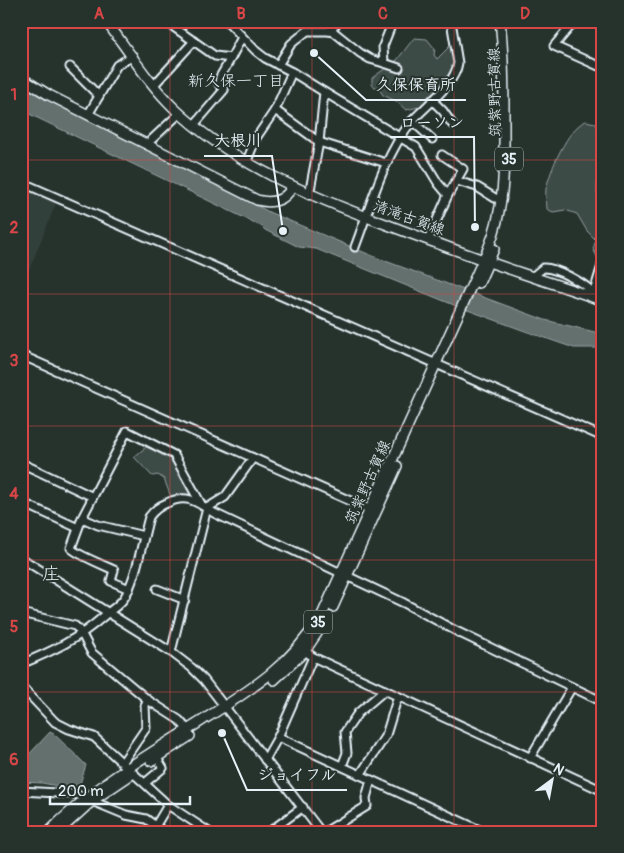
<svg xmlns="http://www.w3.org/2000/svg" width="624" height="853" font-family="Pangolin,'Klee One',sans-serif">
	<rect width="100%" height="100%" fill="#26332d"/>
	<filter id="ink" filterUnits="userSpaceOnUse"><feTurbulence type="fractalNoise" baseFrequency=".02" numOctaves="2"/><feDisplacementMap in="SourceGraphic" scale="10" xChannelSelector="R" yChannelSelector="G"/><feConvolveMatrix kernelMatrix="1 2 1 2 8 2 1 2 1" color-interpolation-filters="sRGB"/></filter>
	<g filter="url(#ink)">
		<!-- built -->
		<polygon fill="#333f3a" points="21,186 57,201 21,290"/>
		<!-- green -->
		<g fill="#3e4b47" stroke="#939ea0">
			<polygon points="414,38 427,39 435,49 434,55 437,59 451,45 454,59 453,69 448,78 423,106 406,110 396,101 383,95 379,89 372,85 372,78 397,60"/>
			<path d="M586,121L595,123C607,140 596,172 597,191C597,198 602,203 603,210C605,228 603,249 603,268L593,249L596,240L587,231L577,214L565,210L553,212L547,209C547,202 545,195 546,189C550,171 567,128 586,121Z"/>
			<polygon points="146,447 172,458 174,465 196,498 171,497 164,479 158,475 152,476 134,457"/>
		</g>
		<!-- water -->
		<g fill="#636f6d" stroke="#98a3a5">
			<polygon points="21,84 70,111 271,213 380,259 545,320 603,334 603,348 574,348 525,331 454,305 316,249 299,247 265,230 261,226 21,110"/>
			<polygon points="50,732 54,734 86,765 78,790 42,783 21,782 21,763"/>
		</g>
		<g fill="none" stroke-linecap="round" stroke-linejoin="round">
			<!-- stream -->
			<polyline stroke="#98a3a5" stroke-width="1" points="21,617 33,620"/>
			<!-- minor casing -->
			<g stroke="#e8f1f8" stroke-width="11">
				<g id="minor">
					<polyline points="165,21 215,56 231,58 242,37"/>
					<polyline points="227,21 256,51 265,58 292,72 324,92 416,147 438,183 448,195 428,240"/>
					<polyline points="575,21 554,46 603,68"/>
					<polyline points="596,21 603,27"/>
					<polyline points="329,31 334,32 360,53 370,59 384,63 383,46 393,21"/>
					<polyline points="384,63 399,68"/>
					<polyline points="278,65 291,44 307,31 329,31 339,21"/>
					<polyline points="70,67 99,96"/>
					<polyline points="154,85 194,41"/>
					<polyline points="432,100 443,111 452,124"/>
					<polyline points="275,110 319,142 386,163"/>
					<polyline points="88,115 117,65 133,56"/>
					<polyline points="412,121 432,139"/>
					<polyline points="194,125 224,90 219,84 220,77 231,58"/>
					<polyline points="147,144 180,113"/>
					<polyline points="442,155 463,169 448,195"/>
					<polyline points="247,161 256,138 275,110 292,72"/>
					<polyline points="457,181 477,187 495,198 502,199"/>
					<polyline points="21,182 603,437"/>
					<polyline points="309,195 319,142 324,92"/>
					<path d="M355,247C371,205 383,158 411,122C425,106 455,85 458,63L451,21"/>
					<path d="M532,277L543,268C556,267 583,283 593,292"/>
					<polyline points="593,295 603,262"/>
					<polyline points="21,355 373,511"/>
					<polyline points="21,463 93,497"/>
					<polyline points="21,502 78,528"/>
					<polyline points="82,518 98,525 144,536"/>
					<polyline points="21,558 171,652 192,668 204,680 321,832"/>
					<path d="M129,589L111,581L114,570C105,566 74,553 71,548L82,518L127,431L174,455L201,504"/>
					<polyline points="157,589 185,600"/>
					<path d="M21,613L75,626C83,632 86,644 92,653L148,700L179,720L188,730"/>
					<polyline points="305,651 313,657 603,791"/>
					<polyline points="171,652 207,508 225,497 253,458"/>
					<path d="M21,664C53,651 78,639 104,616C113,608 121,605 126,595C138,571 142,542 149,517C154,510 159,506 167,503C187,493 197,502 214,513L404,603L458,632L603,702"/>
					<polyline points="21,686 55,722 69,729 94,737 168,805 209,832"/>
					<polyline points="278,737 484,832"/>
					<polyline points="530,758 572,687"/>
					<polyline points="265,760 278,737 313,657"/>
					<polyline points="122,763 146,728 145,705 148,700"/>
					<polyline points="342,766 347,753 345,732 358,713 385,690"/>
					<polyline points="360,775 386,735 398,696"/>
					<polyline points="145,783 163,768 157,758"/>
					<polyline points="21,791 75,794 126,815 146,819 164,832"/>
					<polyline points="156,825 168,805"/>
					<polyline points="21,826 31,832"/>
					<polyline points="269,832 303,807"/>
					<polyline points="325,832 367,806 366,798 371,780"/>
				</g>
			</g>
			<!-- major casing -->
			<g stroke="#e8f1f8" stroke-width="12">
				<g id="major">
					<path d="M106,21C128,50 148,83 174,108C234,165 312,197 388,225C433,242 479,259 524,274C550,283 577,291 603,301"/>
					<path d="M21,78L49,95L257,200C272,204 285,201 292,187"/>
					<polyline points="479,283 494,249"/>
					<polyline points="333,607 397,466"/>
					<polyline points="274,680 305,651 326,620"/>
					<polyline points="151,761 190,736"/>
					<path d="M49,832C93,786 150,754 203,720C252,689 291,665 322,615L488,249C506,206 504,163 504,117C504,85 504,53 500,21"/>
					<polyline points="58,832 92,801 132,774"/>
				</g>
			</g>
			<!-- minor -->
			<use href="#minor" stroke="#26332d" stroke-width="7"/>
			<!-- major -->
			<use href="#major" stroke="#26332d" stroke-width="9"/>
		</g>
	</g>
	<!-- grid -->
	<path fill="none" stroke="#d94647" stroke-width="1" stroke-opacity="0.55" d="M170,21V832M312,21V832M454,21V832M21,160H603M21,294H603M21,426H603M21,560H603M21,692H603"/>
	<g text-anchor="middle" dominant-baseline="central" stroke-width="4" stroke-linejoin="round" paint-order="stroke">
		<!-- shield labels -->
		<g fill="#26332d" stroke="#aeb8bb" stroke-width="1">
			<rect x="495" y="147.5" width="28" height="23" rx="4"/>
			<rect x="304" y="610.5" width="28" height="23" rx="4"/>
		</g>
		<g font-size="14" font-weight="bold" fill="#e8f1f8">
			<text x="509" y="159">35</text>
			<text x="318" y="622">35</text>
		</g>
		<!-- street labels -->
		<g font-size="15" fill="#e8f1f8" stroke="#26332d">
			<text transform="translate(495 92) rotate(-91)">筑紫野古賀線</text>
			<text transform="translate(409 218) rotate(20)">清滝古賀線</text>
			<text transform="translate(368 482) rotate(-66)">筑紫野古賀線</text>
		</g>
		<!-- neighbourhood labels -->
		<g font-size="16" fill="#e8f1f8" stroke="#26332d">
			<text x="236" y="81">新久保一丁目</text>
		</g>
		<!-- quarter labels -->
		<g font-size="18" fill="#e8f1f8" stroke="#26332d">
			<text x="51" y="574">庄</text>
		</g>
	</g>
	<!-- callouts -->
	<path fill="none" stroke="#e8f1f8" stroke-width="2" d="M314 53L366 100H466M475 227L474 137H390M283 231L272 156H204M222 733L247 790H347"/>
	<g fill="#e8f1f8" stroke="#26332d" stroke-width="2">
		<circle cx="314" cy="53" r="5"/>
		<circle cx="475" cy="227" r="5"/>
		<circle cx="283" cy="231" r="5"/>
		<circle cx="222" cy="733" r="5"/>
	</g>
	<g font-size="16" text-anchor="middle" font-weight="bold" fill="#e8f1f8" stroke="#26332d" stroke-width="4" stroke-linejoin="round" paint-order="stroke">
		<text x="416" y="90">久保保育所</text>
		<text x="432" y="128">ローソン</text>
		<text x="238" y="146">大根川</text>
		<text x="297" y="780">ジョイフル</text>
	</g>
	<!-- margin -->
	<rect width="624" height="853" fill="none" stroke="#26332d" stroke-width="55"/>
	<!-- north arrow -->
	<g transform="translate(552 780) rotate(32)" stroke="#26332d" stroke-width="4" paint-order="stroke">
	<path d="M0-4L9 19L0 12L-9 19Z" fill="#e8f1f8"/>
	<text y="-8" font-size="14" font-weight="bold" text-anchor="middle" fill="#e8f1f8">N</text>
	</g>
	<!-- scale -->
	<path d="M50 796v8h140v-8" fill="none" stroke="#e8f1f8" stroke-width="2.5"/>
	<text x="58" y="796" font-size="15" fill="#e8f1f8" stroke="#26332d" stroke-width="4" paint-order="stroke">200 m</text>
	<rect x="28" y="28" width="568" height="798" fill="none" stroke="#d94647" stroke-width="2"/>
	<g font-size="16" text-anchor="middle" font-weight="bold" fill="#d94647">
		<text x="99" y="19">A</text>
		<text x="241" y="19">B</text>
		<text x="383" y="19">C</text>
		<text x="525" y="19">D</text>
		<text x="14" y="100">1</text>
		<text x="14" y="233">2</text>
		<text x="14" y="366">3</text>
		<text x="14" y="499">4</text>
		<text x="14" y="632">5</text>
		<text x="14" y="765">6</text>
	</g>
</svg>
